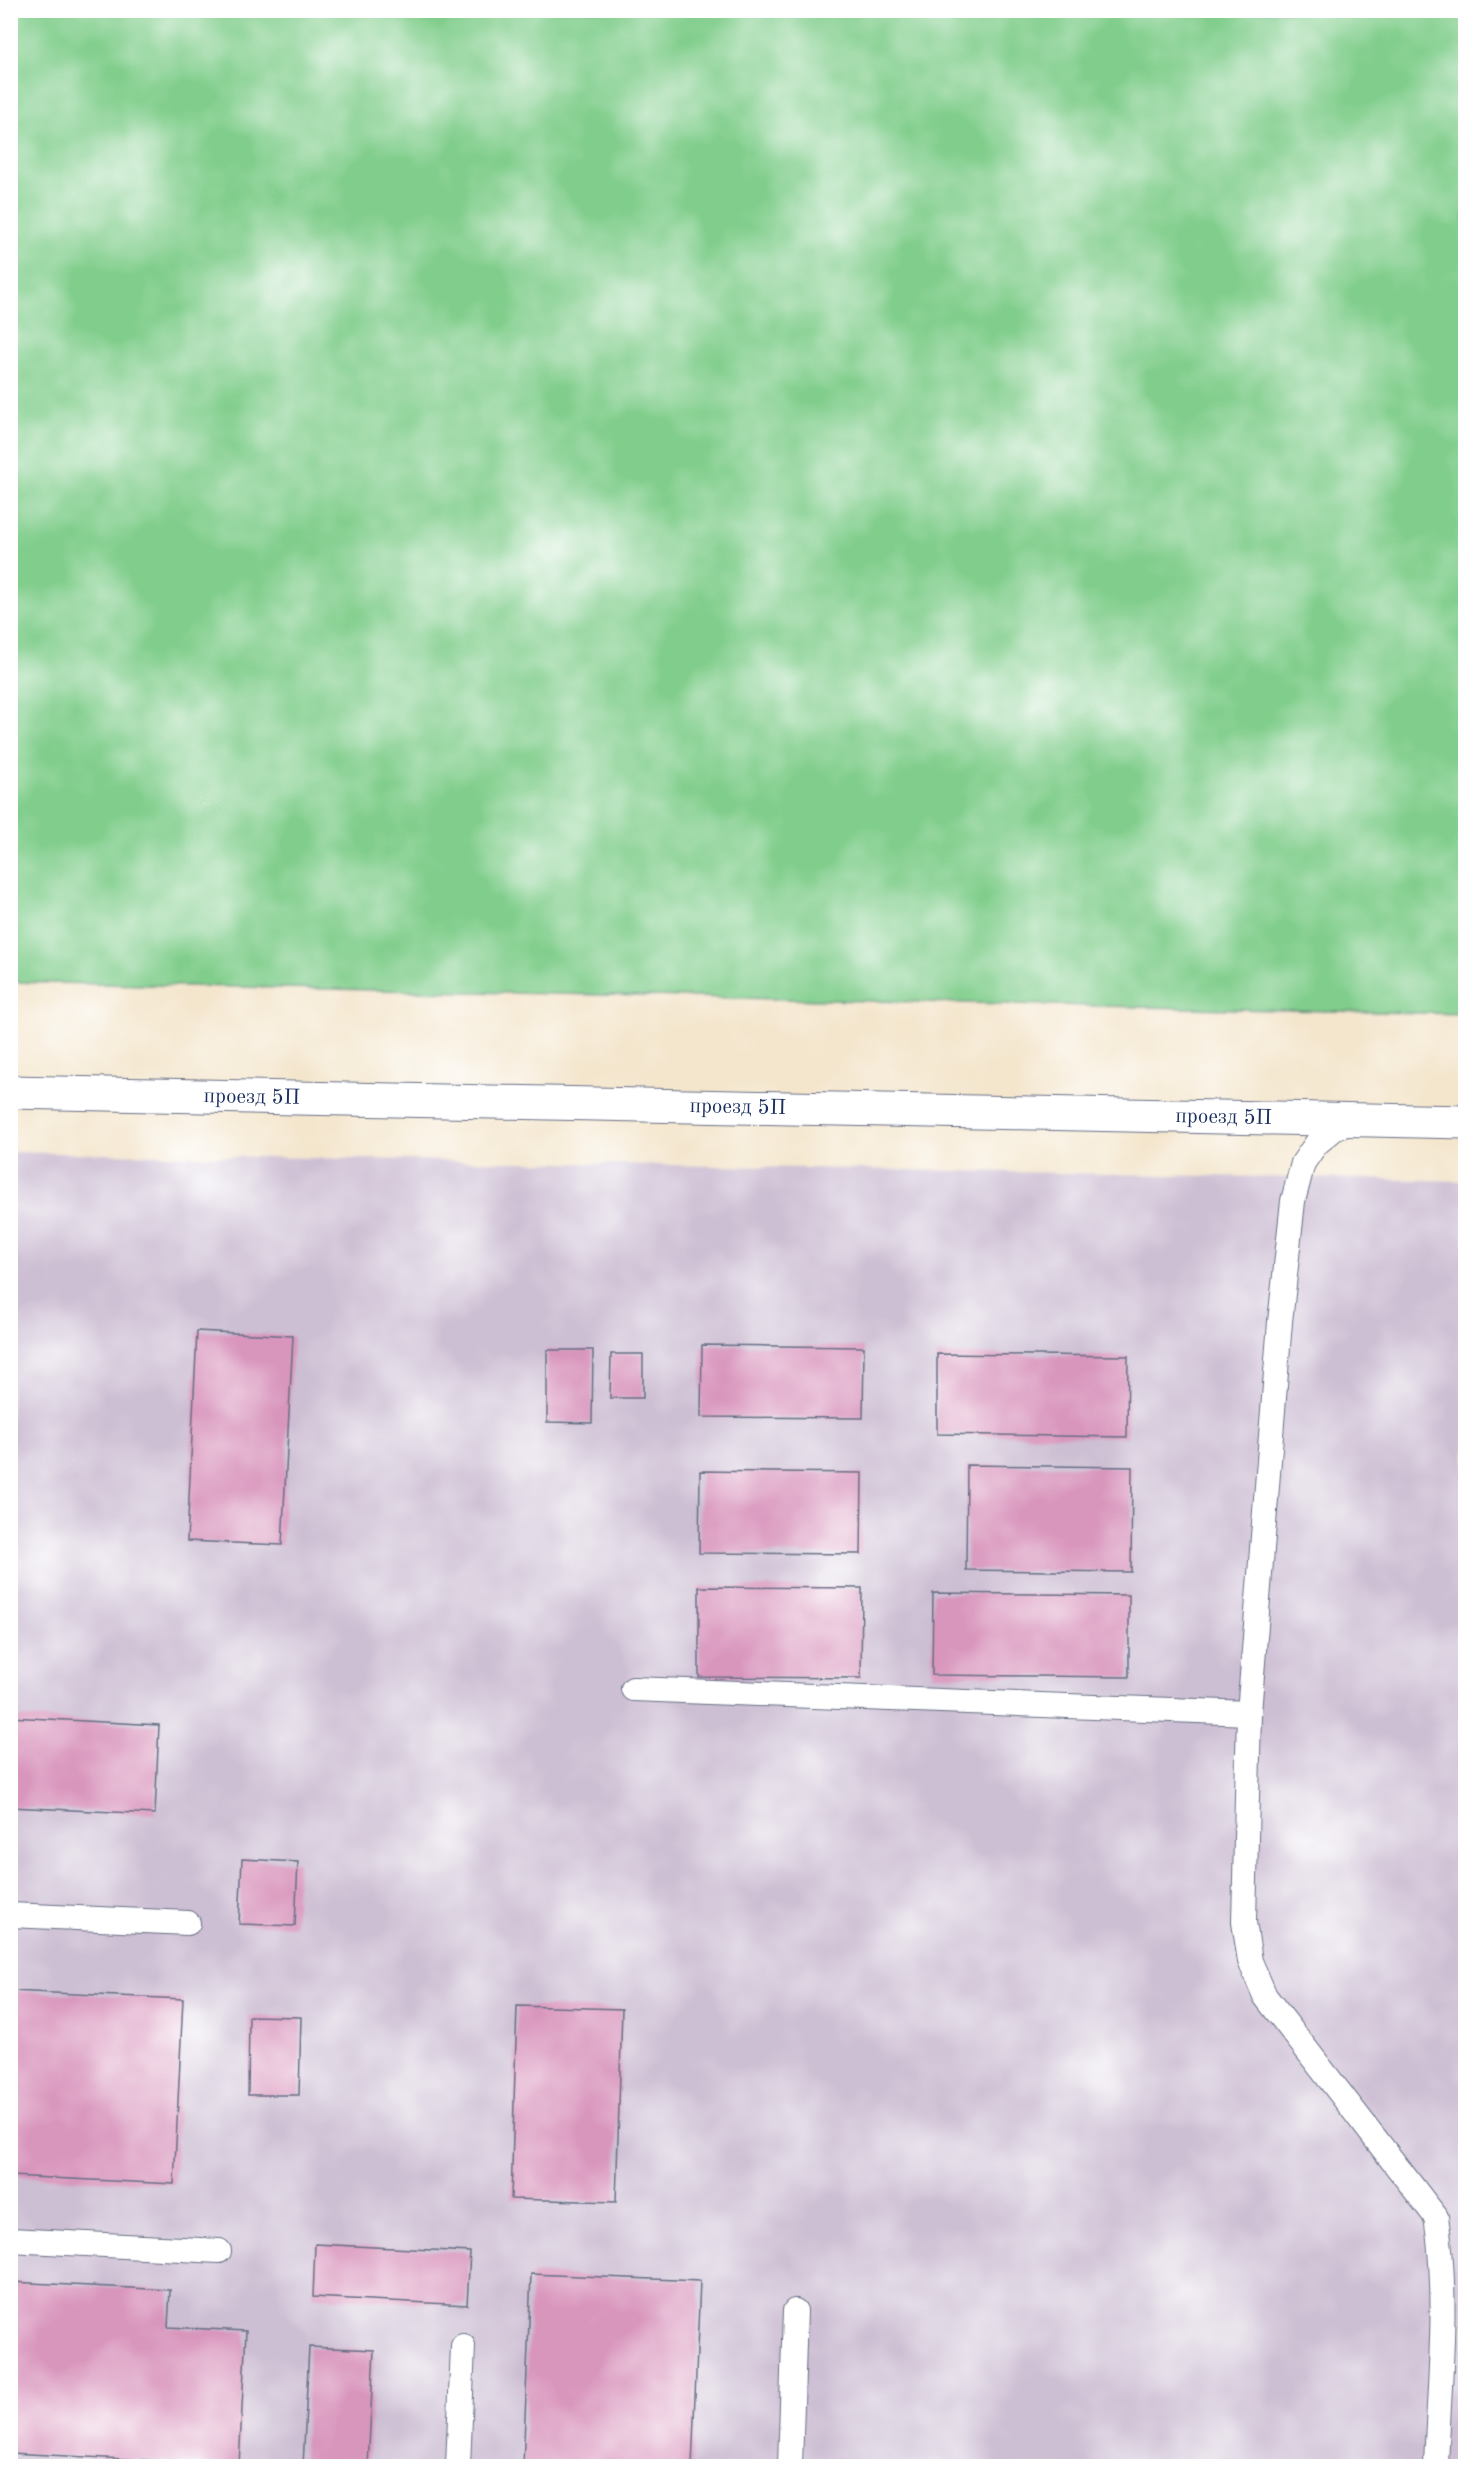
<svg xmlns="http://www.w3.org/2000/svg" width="1476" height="2477" font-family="'Old Standard TT',serif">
	<rect width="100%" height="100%" fill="#fff"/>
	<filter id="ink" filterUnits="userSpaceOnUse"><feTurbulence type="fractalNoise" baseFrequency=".0167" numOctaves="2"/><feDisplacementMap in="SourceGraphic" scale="12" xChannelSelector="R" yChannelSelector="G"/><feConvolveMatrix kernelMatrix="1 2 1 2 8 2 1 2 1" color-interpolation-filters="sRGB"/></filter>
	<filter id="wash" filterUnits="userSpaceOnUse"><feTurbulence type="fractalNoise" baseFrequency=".008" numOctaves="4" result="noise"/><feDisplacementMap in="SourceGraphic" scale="24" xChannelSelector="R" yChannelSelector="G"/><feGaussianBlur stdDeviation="1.35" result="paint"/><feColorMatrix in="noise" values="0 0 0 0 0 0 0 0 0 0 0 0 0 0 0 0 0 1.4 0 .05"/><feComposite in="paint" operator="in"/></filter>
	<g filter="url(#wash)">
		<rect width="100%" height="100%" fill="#f4e6cd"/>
		<!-- industrial -->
		<polygon fill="#ccbed3" points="11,1152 1465,1181 1465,2466 11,2466"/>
		<!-- green -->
		<polygon fill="#81ce8c" stroke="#4e7e75" stroke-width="1.5" points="11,10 1465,11 1465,1014 11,982"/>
		<g id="blocks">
			<!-- building -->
			<g fill="#d996bd">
				<polygon points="197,1331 293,1336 282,1545 187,1541"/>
				<polygon points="702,1345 864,1347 863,1418 701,1417"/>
				<polygon points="547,1350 593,1350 592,1423 547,1422"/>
				<polygon points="611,1354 643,1354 643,1398 610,1398"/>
				<polygon points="937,1354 1128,1356 1127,1437 937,1434"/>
				<polygon points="967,1465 1132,1467 1131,1572 966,1570"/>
				<polygon points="700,1471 862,1473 861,1554 699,1553"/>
				<polygon points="699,1587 862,1588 861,1678 699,1677"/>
				<polygon points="933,1593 1129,1595 1129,1677 932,1675"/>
				<polygon points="10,1717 159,1725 155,1814 10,1807"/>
				<polygon points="242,1859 298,1862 295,1926 239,1924"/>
				<polygon points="10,1991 183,1999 174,2184 10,2176"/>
				<polygon points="517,2006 622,2009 616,2202 511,2199"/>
				<polygon points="249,2016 301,2017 299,2095 248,2095"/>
				<polygon points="315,2244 470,2252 467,2305 313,2297"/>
				<polygon points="531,2274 700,2281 692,2466 523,2466"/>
				<polygon points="10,2282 170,2290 168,2327 246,2331 239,2465 10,2453"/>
				<polygon points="309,2347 374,2350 368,2466 303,2466"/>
			</g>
		</g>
	</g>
	<g filter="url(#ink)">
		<use href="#blocks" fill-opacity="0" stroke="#676f85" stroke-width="1.5"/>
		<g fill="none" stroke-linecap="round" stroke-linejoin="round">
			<!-- service casing -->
			<g stroke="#676f85" stroke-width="26">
				<g id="service">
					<polyline points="633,1689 1249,1713 1280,1322 1293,1201 1303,1163 1316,1144 1334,1129 1353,1121"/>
					<path d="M1249,1713L1244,1922L1250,1961L1265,1996L1436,2217C1449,2297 1439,2385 1436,2466"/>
					<polyline points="10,1915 188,1923"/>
					<polyline points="10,2240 219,2251"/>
					<polyline points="458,2466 463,2346"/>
					<polyline points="790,2466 795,2311"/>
				</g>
			</g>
			<!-- minor casing -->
			<g stroke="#676f85" stroke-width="35">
				<g id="minor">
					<path id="s1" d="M10,1092L1466,1122"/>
				</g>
			</g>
			<!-- service -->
			<use href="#service" stroke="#fff" stroke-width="24"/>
			<!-- minor -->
			<use href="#minor" stroke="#fff" stroke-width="33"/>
		</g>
	</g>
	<g text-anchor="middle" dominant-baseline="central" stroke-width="4.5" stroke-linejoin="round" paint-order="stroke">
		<!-- street labels -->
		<g font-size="21" fill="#1b2f5e" stroke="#fff">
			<text stroke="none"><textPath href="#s1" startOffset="242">проезд 5П</textPath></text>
			<text stroke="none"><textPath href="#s1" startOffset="728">проезд 5П</textPath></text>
			<text stroke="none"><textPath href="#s1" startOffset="1214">проезд 5П</textPath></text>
		</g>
	</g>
	<!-- margin -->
	<rect width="1476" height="2477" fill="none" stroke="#fff" stroke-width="36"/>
</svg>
